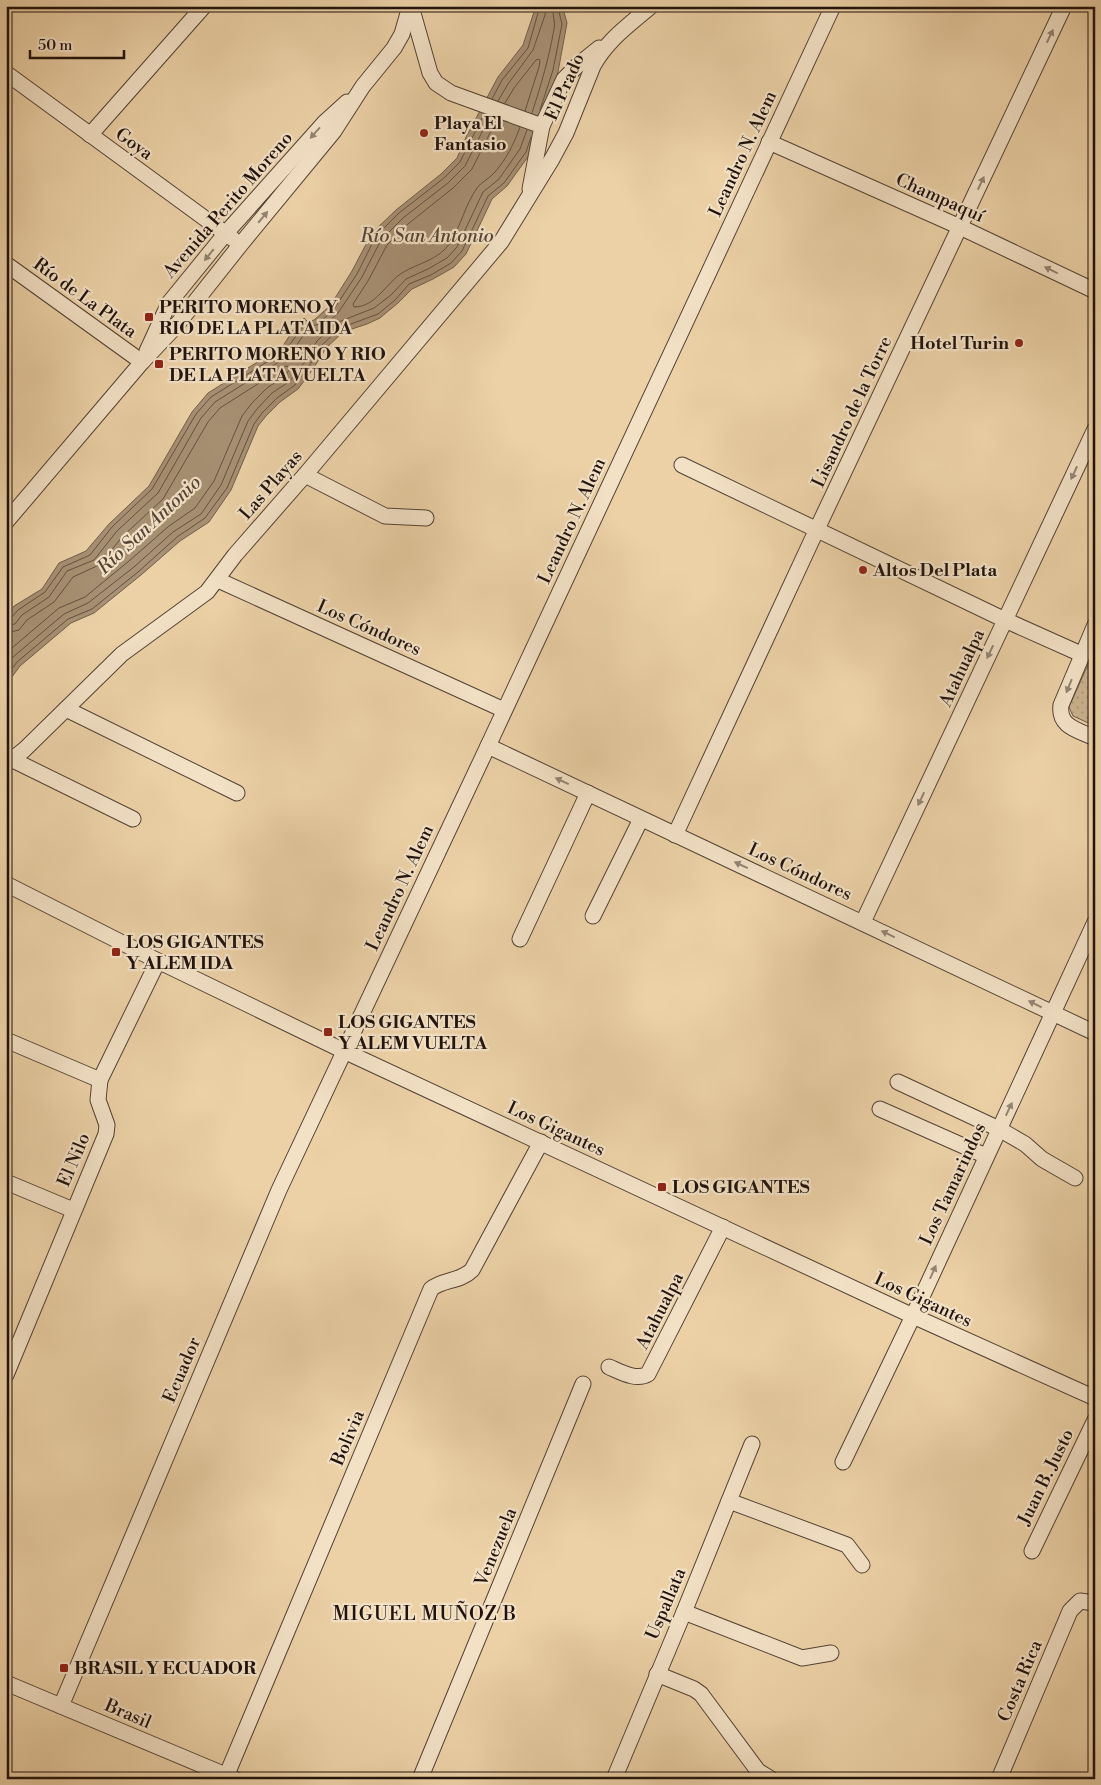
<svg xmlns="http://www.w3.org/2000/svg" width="1101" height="1785" font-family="'Libre Bodoni',serif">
	<defs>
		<pattern id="park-dots" width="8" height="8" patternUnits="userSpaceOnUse" patternTransform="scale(1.25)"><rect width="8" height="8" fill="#c9b18d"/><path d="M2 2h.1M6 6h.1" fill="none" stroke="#ac9778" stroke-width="1.8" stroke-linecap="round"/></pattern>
	</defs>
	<rect width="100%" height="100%" fill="#ecd1a7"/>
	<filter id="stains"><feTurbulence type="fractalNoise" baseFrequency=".004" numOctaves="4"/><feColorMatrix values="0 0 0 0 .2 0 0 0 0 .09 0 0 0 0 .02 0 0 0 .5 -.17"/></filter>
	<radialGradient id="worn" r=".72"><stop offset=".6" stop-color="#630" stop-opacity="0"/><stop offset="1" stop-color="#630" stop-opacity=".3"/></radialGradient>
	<!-- park -->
	<polygon fill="url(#park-dots)" stroke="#74624d" points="1095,649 1095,726 1073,716 1069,707"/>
	<!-- water -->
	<polygon fill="#a79073" stroke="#715e4a" points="536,6 568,6 564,12 567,23 558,72 530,154 507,186 492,199 466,254 454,267 433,279 412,289 398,303 380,318 367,324 343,332 326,348 313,369 298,389 280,402 266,416 258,426 231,490 209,522 180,541 141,575 94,613 71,623 20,666 6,685 6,617 14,606 42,589 59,563 86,551 109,524 149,486 192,412 208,393 283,346 293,330 304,318 308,322 314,320 330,306 352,271 372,233 396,210 441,174 457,158 467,135 498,77 523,45"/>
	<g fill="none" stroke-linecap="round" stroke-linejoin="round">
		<!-- shore -->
		<g stroke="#645140" stroke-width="1">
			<polyline points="492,99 502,80 528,48 540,6"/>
			<polyline points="498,101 508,84 533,50 545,15 546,6"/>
			<polyline points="505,103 514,88 536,60 539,59 540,61 539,67 525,111"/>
			<polyline points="540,110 553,70 562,24 559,12 562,6"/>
			<path d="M532,113C541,85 549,58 554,29C556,21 551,14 554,6"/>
			<path d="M497,119L472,169L453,188L408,224L387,245L368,281L353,304L354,307C376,307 386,283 402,273C418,263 439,260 450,243C461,226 465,205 477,188C481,182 489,179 494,173C506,160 514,144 520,127"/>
			<polyline points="6,619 11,618 18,610 45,592 63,567 90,555 112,527 152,489 196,414 211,397 286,350 303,326 317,325 334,309 357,274 376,236 399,213 444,178 460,162 484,114"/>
			<polyline points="6,626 15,624 22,615 49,597 67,571 94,560 117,531 158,493 201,418 215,402 290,355 305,333 320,330 338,313 362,277 381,240 403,218 448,183 465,166 490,116"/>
			<polyline points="6,633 19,630 27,620 54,602 73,577 99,565 123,536 163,499 208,422 220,408 286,366 289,367 289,370 285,376 267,388 252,403 242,416 214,481 195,508 169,526 129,561 85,597 59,608 6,653"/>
			<polyline points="6,666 13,657 64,614 88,603 134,567 173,532 201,514 221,485 248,421 257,409 272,393 290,381 304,363 317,341 336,323 374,308 391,295 406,279 428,269 447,258 457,247 483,192 499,179 520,149 527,130"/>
			<polyline points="6,677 17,662 68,619 92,609 138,572 177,537 205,518 227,488 254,424 262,413 277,398 295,385 309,366 322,345 340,328 378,314 395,300 409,284 431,275 451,263 462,251 488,196 504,183 526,152 531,137"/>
		</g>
		<!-- street casing -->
		<g stroke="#534234" stroke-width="17">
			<g id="street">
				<polyline points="411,6 430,73 436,83 451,93 542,126 530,189"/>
				<polyline points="6,73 233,239"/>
				<polyline points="542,126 564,79 578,65 599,48"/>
				<polyline points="90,135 204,6"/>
				<polyline points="769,142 960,227 1095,291"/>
				<polyline points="6,264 142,362"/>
				<polyline points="147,351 169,303 226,233 325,122 347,102"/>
				<polyline points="682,465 1005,620 1081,654"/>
				<polyline points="305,475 385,516 426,518"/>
				<polyline points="6,522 142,362 176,326 241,244 334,131 363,86 394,48 402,34 410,6"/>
				<polyline points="218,580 504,710"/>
				<path d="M1095,625L1061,705C1058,727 1078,730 1095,738"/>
				<polyline points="66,709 237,793"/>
				<polyline points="488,746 1095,1033"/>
				<polyline points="13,760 133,819"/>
				<path d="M6,764L24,750L122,654L207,592L235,555L305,475L501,242L552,159L566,133L593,66C607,40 629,25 651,6"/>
				<polyline points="675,835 817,529 1064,6"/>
				<polyline points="6,884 158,961 344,1051 913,1316 1095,1398"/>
				<polyline points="593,916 641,819"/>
				<polyline points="863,922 1095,429"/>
				<polyline points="520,939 588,793"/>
				<polyline points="6,1040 100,1080"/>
				<polyline points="898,1082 999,1129 1025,1144 1042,1159 1075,1178"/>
				<polyline points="880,1109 986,1156"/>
				<polyline points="6,1182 73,1210"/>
				<path d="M609,1367C621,1372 636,1381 648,1374L723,1227"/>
				<polyline points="6,1375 106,1134 107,1125 98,1100 100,1080 158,961"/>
				<polyline points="843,1462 913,1316 1095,922"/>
				<polyline points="729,1501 847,1545 862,1565"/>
				<polyline points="1032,1551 1095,1420"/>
				<polyline points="684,1612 802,1658 831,1653"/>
				<polyline points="657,1674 694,1689 701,1694 758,1771 771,1779"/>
				<polyline points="6,1683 235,1779"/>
				<polyline points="61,1706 279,1190 488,746 833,6"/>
				<path d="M225,1779L431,1289C443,1279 460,1282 472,1270L541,1142"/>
				<polyline points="420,1779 583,1384"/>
				<polyline points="614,1779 684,1612 752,1444"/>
				<polyline points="999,1779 1070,1611 1080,1601 1095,1603"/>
			</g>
		</g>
		<!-- street -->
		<use href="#street" stroke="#f3e1c6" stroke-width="15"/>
	</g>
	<!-- one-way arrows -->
	<defs><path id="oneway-solid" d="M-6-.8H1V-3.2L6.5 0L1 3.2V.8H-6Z" transform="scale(1.25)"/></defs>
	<g fill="#948473">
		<use href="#oneway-solid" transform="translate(1050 36) rotate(-65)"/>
		<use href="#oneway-solid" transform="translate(315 133) rotate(132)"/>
		<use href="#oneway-solid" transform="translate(981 183) rotate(-65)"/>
		<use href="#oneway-solid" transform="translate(263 217) rotate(-50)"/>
		<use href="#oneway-solid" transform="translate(209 255) rotate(129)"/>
		<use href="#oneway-solid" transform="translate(1051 270) rotate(-154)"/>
		<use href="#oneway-solid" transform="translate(1074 473) rotate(115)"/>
		<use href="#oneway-solid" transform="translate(990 652) rotate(115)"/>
		<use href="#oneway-solid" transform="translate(1069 686) rotate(112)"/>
		<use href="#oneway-solid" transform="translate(562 781) rotate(-155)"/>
		<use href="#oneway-solid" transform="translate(921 799) rotate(115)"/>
		<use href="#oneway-solid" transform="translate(741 865) rotate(-155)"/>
		<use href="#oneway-solid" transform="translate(888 934) rotate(-154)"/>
		<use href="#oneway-solid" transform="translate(1035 1004) rotate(-154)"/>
		<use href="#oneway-solid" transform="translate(1009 1109) rotate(-65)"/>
		<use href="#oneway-solid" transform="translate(933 1272) rotate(-66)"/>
	</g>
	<!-- markers -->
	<g fill="#8f2418" stroke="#f3e1c6" stroke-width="2">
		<circle cx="424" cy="133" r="5"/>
		<rect x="144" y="312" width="10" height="10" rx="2.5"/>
		<circle cx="1019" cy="343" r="5"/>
		<rect x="154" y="359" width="10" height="10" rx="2.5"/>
		<circle cx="863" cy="570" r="5"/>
		<rect x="111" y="947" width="10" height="10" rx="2.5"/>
		<rect x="323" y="1027" width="10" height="10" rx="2.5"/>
		<rect x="657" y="1182" width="10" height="10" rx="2.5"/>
		<rect x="59" y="1663" width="10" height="10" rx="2.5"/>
	</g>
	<g text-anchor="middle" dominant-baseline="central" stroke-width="4.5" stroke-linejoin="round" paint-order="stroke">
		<!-- street labels -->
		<g font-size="18" fill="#20120d" stroke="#f3e1c6">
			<text transform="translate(565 87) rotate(-66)">El Prado</text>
			<text transform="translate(134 144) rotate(36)">Goya</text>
			<text transform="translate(743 154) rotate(-65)">Leandro N. Alem</text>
			<text transform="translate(940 198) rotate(24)">Champaquí</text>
			<text transform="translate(228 205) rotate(-49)">Avenida Perito Moreno</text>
			<text transform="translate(85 298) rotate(36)">Río de La Plata</text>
			<text transform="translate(852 412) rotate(-65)">Lisandro de la Torre</text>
			<text transform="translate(271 485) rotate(-49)">Las Playas</text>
			<text transform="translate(572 521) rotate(-65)">Leandro N. Alem</text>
			<text transform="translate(369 628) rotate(24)">Los Cóndores</text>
			<text transform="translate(962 668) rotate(-65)">Atahualpa</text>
			<text transform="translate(800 872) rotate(25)">Los Cóndores</text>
			<text transform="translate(400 888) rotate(-65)">Leandro N. Alem</text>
			<text transform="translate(556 1129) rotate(25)">Los Gigantes</text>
			<text transform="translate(74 1160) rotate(-67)">El Nilo</text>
			<text transform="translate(953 1184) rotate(-65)">Los Tamarindos</text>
			<text transform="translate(923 1300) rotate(25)">Los Gigantes</text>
			<text transform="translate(660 1311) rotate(-63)">Atahualpa</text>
			<text transform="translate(182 1370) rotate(-67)">Ecuador</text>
			<text transform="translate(348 1438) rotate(-67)">Bolivia</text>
			<text transform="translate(1046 1477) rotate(-64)">Juan B. Justo</text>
			<text transform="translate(496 1547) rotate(-68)">Venezuela</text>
			<text transform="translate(666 1604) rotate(-67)">Uspallata</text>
			<text transform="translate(1020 1681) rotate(-67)">Costa Rica</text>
			<text transform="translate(128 1714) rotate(23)">Brasil</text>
		</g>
		<!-- poi labels -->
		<g font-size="18" font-weight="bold" fill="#20120d" stroke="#f3e1c6" text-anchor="start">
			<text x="434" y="123">Playa El<tspan x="434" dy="21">Fantasio</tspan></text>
			<text x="159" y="307">PERITO MORENO Y<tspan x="159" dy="21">RIO DE LA PLATA IDA</tspan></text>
			<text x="1009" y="343" text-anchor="end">Hotel Turin</text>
			<text x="169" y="354">PERITO MORENO Y RIO<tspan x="169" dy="21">DE LA PLATA VUELTA</tspan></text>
			<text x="873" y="570">Altos Del Plata</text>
			<text x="126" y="942">LOS GIGANTES<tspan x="126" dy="21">Y ALEM IDA</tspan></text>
			<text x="338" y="1022">LOS GIGANTES<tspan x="338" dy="21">Y ALEM VUELTA</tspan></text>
			<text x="672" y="1187">LOS GIGANTES</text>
			<text x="74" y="1668">BRASIL Y ECUADOR</text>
		</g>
		<!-- water labels -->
		<g font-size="19" font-style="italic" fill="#564436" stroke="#f3e1c6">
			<text x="427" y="236">Río San Antonio</text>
			<text transform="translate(149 525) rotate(-43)">Río San Antonio</text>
		</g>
		<!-- neighbourhood labels -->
		<g font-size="19" letter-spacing="1" fill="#20120d" stroke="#f3e1c6">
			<text x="425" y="1614">MIGUEL MUÑOZ B</text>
		</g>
	</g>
	<!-- margin -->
	<rect width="1101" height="1785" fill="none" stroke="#ecd1a7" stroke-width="25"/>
	<rect x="8" y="8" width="1086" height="1770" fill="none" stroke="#20120d" stroke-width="2.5"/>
	<rect x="12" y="12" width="1076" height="1760" fill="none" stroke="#20120d"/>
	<!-- scale -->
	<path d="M30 50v8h94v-8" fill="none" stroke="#20120d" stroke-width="2.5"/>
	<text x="38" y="50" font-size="15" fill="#20120d" stroke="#f3e1c6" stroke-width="4" paint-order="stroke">50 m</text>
	<rect width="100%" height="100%" filter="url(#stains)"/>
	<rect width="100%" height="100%" fill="url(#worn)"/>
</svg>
